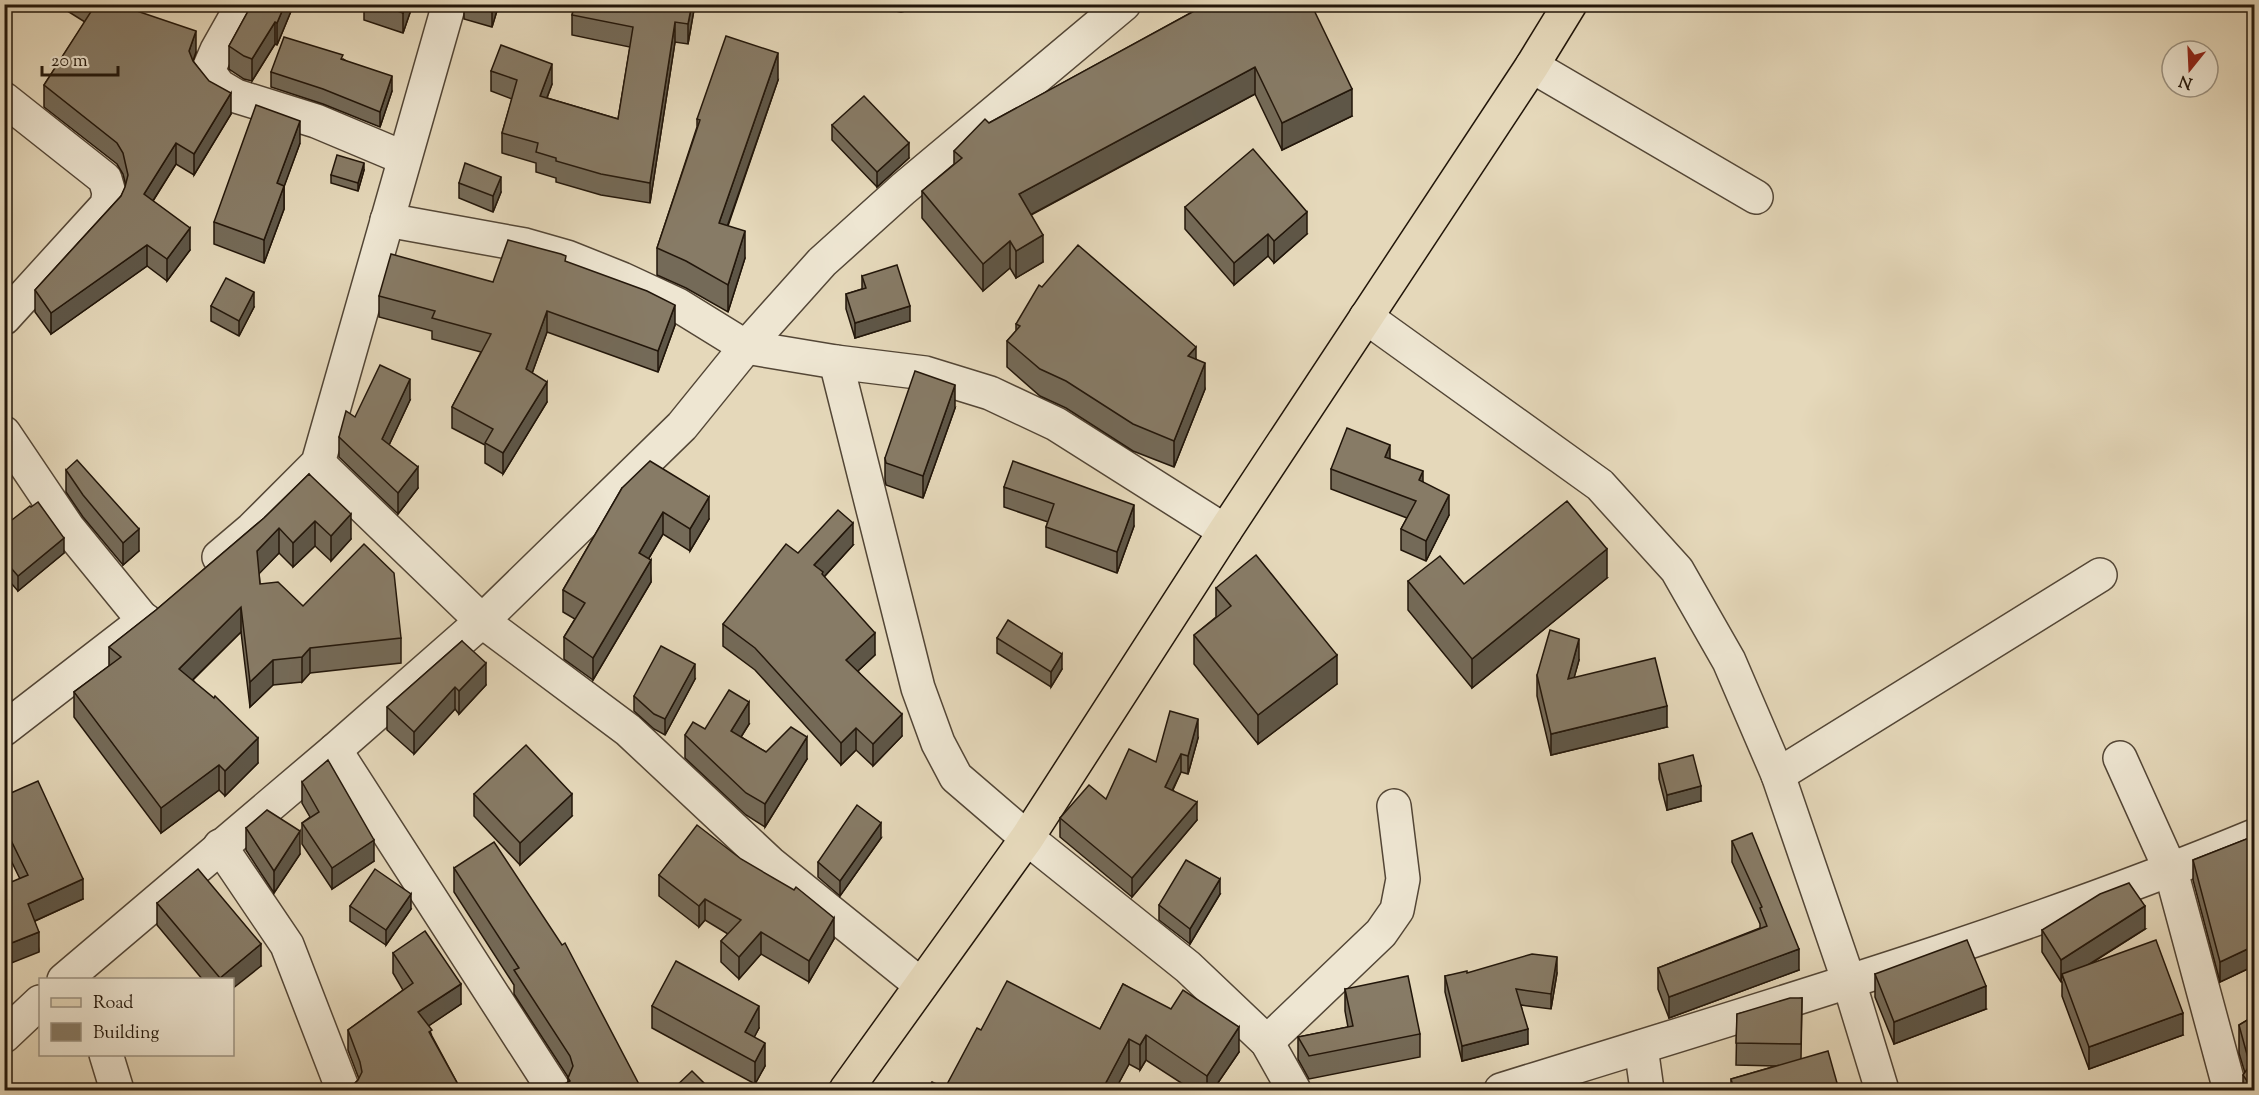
<svg xmlns="http://www.w3.org/2000/svg" width="2259" height="1095" font-family="'Sorts Mill Goudy',serif">
	<rect width="100%" height="100%" fill="#e5d8ba"/>
	<filter id="stains"><feTurbulence type="fractalNoise" baseFrequency=".00333" numOctaves="4"/><feColorMatrix values="0 0 0 0 .2 0 0 0 0 .09 0 0 0 0 .02 0 0 0 .5 -.17"/></filter>
	<radialGradient id="worn" r=".72"><stop offset=".6" stop-color="#630" stop-opacity="0"/><stop offset="1" stop-color="#630" stop-opacity=".3"/></radialGradient>
	<g fill="none" stroke-linecap="round" stroke-linejoin="round">
		<!-- minor casing -->
		<g stroke="#534636" stroke-width="36">
			<g id="minor">
				<polyline points="243,4 217,50 208,71 219,86 236,96 316,121 404,158"/>
				<polyline points="1532,66 1756,197"/>
				<polyline points="4,99 105,179 109,193 107,205 4,318"/>
				<polyline points="387,220 525,245 567,257 622,279 678,305 746,347 836,362 925,373 990,393 1056,424 1225,531"/>
				<polyline points="1366,317 1600,485 1677,570 1729,661 1778,775 1849,982 1882,1090"/>
				<polyline points="836,362 918,688 938,743 956,777 1027,838 1188,967 1267,1042 1294,1090"/>
				<polyline points="4,433 68,528 144,621"/>
				<polyline points="318,463 482,621 628,730 770,863 921,985"/>
				<polyline points="219,557 252,529 318,463 449,4"/>
				<polyline points="4,729 145,620"/>
				<polyline points="335,750 554,1090"/>
				<polyline points="2120,758 2171,871 2230,1090"/>
				<polyline points="1778,775 2100,575"/>
				<polyline points="220,846 287,945 343,1090"/>
				<polyline points="64,980 335,750 482,621 682,426 746,347 822,262 903,189 1124,4"/>
				<polyline points="4,1036 40,1002"/>
				<polyline points="1267,1042 1381,933 1397,910 1403,879 1394,806"/>
				<polyline points="1641,1047 1647,1090"/>
				<polyline points="106,1054 117,1090"/>
				<path d="M1501,1090C1754,1011 2010,937 2254,836"/>
			</g>
		</g>
		<!-- major casing -->
		<g stroke="#22160a" stroke-width="36">
			<polyline id="major" points="846,1090 1027,838 1225,531 1532,66 1570,4"/>
		</g>
		<!-- minor -->
		<use href="#minor" stroke="#eee6d2" stroke-width="33"/>
		<!-- major -->
		<use href="#major" stroke="#e5d8ba" stroke-width="33"/>
	</g>
	<!-- wall -->
	<g fill="#746a58" stroke="#22160a" stroke-width="1.5">
		<polygon points="61,4 140,4 136,11 196,52 193,61 231,114 194,175 176,164 153,201 190,250 167,281 147,266 51,334 35,312 35,290 121,196 126,186 123,174 117,164 44,107 44,85 85,22 61,7"/>
		<polygon points="252,4 294,4 277,45 275,44 252,81 244,79 229,69 229,46"/>
		<polygon points="350,4 413,4 403,33 364,20 364,10"/>
		<polygon points="415,4 430,4 428,8"/>
		<polygon points="464,4 499,4 492,27 464,19"/>
		<polygon points="575,4 695,4 688,44 675,42 650,203 601,195 556,182 556,178 536,172 536,163 502,153 502,133 512,99 491,91 491,71 552,84 547,98 618,119 630,47 572,35 572,15"/>
		<polygon points="876,4 939,4 901,12 884,9"/>
		<polygon points="1207,4 1352,116 1282,150 1255,94 1031,215 1043,262 1016,278 1010,268 983,291 922,218 922,191 954,164 954,151 989,123"/>
		<polygon points="343,59 392,91 380,127 323,104 271,87 271,72"/>
		<polygon points="778,80 728,226 745,258 728,312 686,288 657,275 657,248 697,127 697,119"/>
		<polygon points="832,125 909,158 877,187 832,140"/>
		<polygon points="300,143 284,186 284,209 264,263 214,244 214,222"/>
		<polygon points="364,170 358,191 331,183 331,175"/>
		<polygon points="459,183 501,192 493,212 459,198"/>
		<polygon points="1185,207 1307,234 1274,263 1268,256 1234,285 1185,229"/>
		<polygon points="566,262 675,325 658,372 547,332 532,373 547,402 503,474 485,463 485,445 452,428 452,407 481,352 432,339 432,331 379,317 379,296 493,282"/>
		<polygon points="862,276 910,321 855,338 846,309 846,294 862,289"/>
		<polygon points="211,306 254,307 239,336 211,321"/>
		<polygon points="1016,324 1196,359 1205,389 1174,467 1133,451 1066,408 1040,396 1007,367 1007,341 1016,331"/>
		<polygon points="410,400 389,445 418,488 398,514 339,457 339,437 355,417"/>
		<polygon points="955,408 923,498 886,485 885,480 885,458"/>
		<polygon points="1390,459 1423,482 1449,515 1426,561 1401,550 1401,529 1407,518 1331,489 1331,469"/>
		<polygon points="66,470 139,551 123,565 83,517 66,492"/>
		<polygon points="309,474 351,539 331,561 315,546 293,567 279,553 259,573 260,584 303,606 401,638 401,663 310,673 302,682 273,685 250,707 241,632 193,680 258,763 225,796 219,790 161,833 74,717 74,692 109,666 109,647 156,610 264,518"/>
		<polygon points="1004,487 1134,526 1117,573 1046,547 1046,527 1048,522 1004,507"/>
		<polygon points="622,488 709,519 690,551 663,534 649,558 651,582 593,680 564,659 564,637 575,619 563,612 563,590"/>
		<polygon points="4,526 64,553 18,591 4,575"/>
		<polygon points="853,545 824,577 875,655 858,671 902,736 873,766 856,750 841,765 755,670 723,646 723,624 798,553"/>
		<polygon points="1607,578 1472,688 1408,610 1408,581 1464,584"/>
		<polygon points="1216,588 1337,684 1258,744 1194,664 1194,635 1216,617"/>
		<polygon points="997,638 1062,669 1051,687 997,653"/>
		<polygon points="462,641 486,685 459,714 455,709 414,754 387,730 387,707"/>
		<polygon points="1579,660 1574,677 1667,727 1551,755 1537,696 1537,675"/>
		<polygon points="695,679 665,735 654,729 634,711 634,696"/>
		<polygon points="749,724 741,737 766,752 807,759 765,827 746,815 685,758 685,735 705,729"/>
		<polygon points="1198,738 1188,774 1181,772 1173,790 1197,820 1132,897 1060,837 1060,818 1106,799 1156,762"/>
		<polygon points="1659,764 1701,801 1667,810 1659,779"/>
		<polygon points="302,782 374,861 332,889 302,844 302,823 310,817 302,803"/>
		<polygon points="474,794 572,816 520,865 474,816"/>
		<polygon points="4,796 83,899 35,921 39,952 20,879 4,846"/>
		<polygon points="246,828 300,854 274,893 246,850"/>
		<polygon points="2254,836 2254,966 2220,982 2193,880 2193,860"/>
		<polygon points="881,838 840,896 818,877 818,862"/>
		<polygon points="1732,841 1799,970 1669,1018 1658,989 1658,968 1760,928 1760,924 1732,862"/>
		<polygon points="454,868 642,1090 568,1082 568,1077 514,994 514,985 454,892"/>
		<polygon points="659,875 834,939 809,982 761,954 739,979 721,962 721,941 728,934 705,920 699,927 659,896"/>
		<polygon points="1220,894 1190,944 1159,920 1159,905"/>
		<polygon points="157,903 261,966 232,980 203,980 157,925"/>
		<polygon points="350,906 411,909 386,945 350,921"/>
		<polygon points="2145,929 2090,964 2183,1035 2089,1069 2062,996 2062,982 2061,982 2042,952 2042,930"/>
		<polygon points="393,953 461,1004 428,1026 432,1036 461,1090 353,1090 353,1085 359,1079 348,1050 348,1030 403,990 393,973"/>
		<polygon points="1467,973 1557,973 1551,1009 1521,1005 1528,1044 1462,1061 1445,992 1445,976"/>
		<polygon points="1875,974 1986,1009 1894,1044 1875,997"/>
		<polygon points="1123,984 1239,1052 1213,1090 1192,1090 1146,1060 1140,1070 1129,1064 1115,1090 927,1090 945,1088 981,1030 1100,1029"/>
		<polygon points="1345,989 1420,1034 1420,1057 1309,1079 1298,1059 1298,1037 1348,1027 1345,1011"/>
		<polygon points="1802,998 1801,1059 1839,1090 1731,1090 1731,1079 1776,1066 1736,1065 1737,1014"/>
		<polygon points="652,1006 759,1028 754,1037 765,1066 755,1084 652,1028"/>
		<polygon points="2254,1016 2254,1090 2243,1090 2243,1075 2245,1073 2239,1053 2239,1025"/>
	</g>
	<!-- shaded-wall -->
	<g fill="#5e5647" stroke="#22160a" stroke-width="1.5">
		<polygon points="126,4 140,4 125,28 125,7"/>
		<polygon points="285,4 294,4 277,45 277,23"/>
		<polygon points="406,4 413,4 403,33 403,13"/>
		<polygon points="495,4 499,4 492,27 492,12"/>
		<polygon points="692,4 695,4 688,44 688,24"/>
		<polygon points="275,22 275,44 252,81 252,59"/>
		<polygon points="675,22 675,42 650,203 650,183"/>
		<polygon points="196,31 196,52 189,73 189,51"/>
		<polygon points="778,53 778,80 719,250 719,223"/>
		<polygon points="552,64 552,84 540,116 540,96"/>
		<polygon points="1255,67 1255,94 1019,221 1019,194"/>
		<polygon points="392,76 392,91 380,127 380,112"/>
		<polygon points="1352,89 1352,116 1282,150 1282,123"/>
		<polygon points="231,93 231,114 194,175 194,154"/>
		<polygon points="300,121 300,143 277,206 277,183"/>
		<polygon points="176,143 176,164 144,215 144,194"/>
		<polygon points="909,143 909,158 877,187 877,172"/>
		<polygon points="364,163 364,170 358,191 358,183"/>
		<polygon points="501,177 501,192 493,212 493,196"/>
		<polygon points="284,186 284,209 264,263 264,240"/>
		<polygon points="1307,212 1307,234 1274,263 1274,241"/>
		<polygon points="190,228 190,250 167,281 167,259"/>
		<polygon points="745,231 745,258 728,312 728,285"/>
		<polygon points="1268,234 1268,256 1234,285 1234,263"/>
		<polygon points="1043,235 1043,262 1016,278 1016,251"/>
		<polygon points="1010,241 1010,268 983,291 983,264"/>
		<polygon points="147,245 147,266 51,334 51,313"/>
		<polygon points="254,292 254,307 239,336 239,321"/>
		<polygon points="675,305 675,325 658,372 658,351"/>
		<polygon points="910,306 910,321 855,338 855,323"/>
		<polygon points="547,311 547,332 526,390 526,369"/>
		<polygon points="1196,347 1196,374 1188,356"/>
		<polygon points="1205,363 1205,389 1174,467 1174,441"/>
		<polygon points="410,379 410,400 382,460 382,439"/>
		<polygon points="547,382 547,402 503,474 503,453"/>
		<polygon points="955,385 955,408 923,498 923,476"/>
		<polygon points="1390,445 1390,465 1385,457"/>
		<polygon points="418,467 418,488 398,514 398,493"/>
		<polygon points="1423,471 1423,491 1419,480"/>
		<polygon points="1449,495 1449,515 1426,561 1426,541"/>
		<polygon points="709,497 709,519 690,551 690,529"/>
		<polygon points="1134,505 1134,526 1117,573 1117,552"/>
		<polygon points="663,512 663,534 639,575 639,553"/>
		<polygon points="351,514 351,539 331,561 331,536"/>
		<polygon points="315,521 315,546 293,567 293,543"/>
		<polygon points="853,523 853,545 823,578 814,565"/>
		<polygon points="279,528 279,553 257,576 257,551"/>
		<polygon points="139,529 139,551 123,565 123,543"/>
		<polygon points="64,538 64,553 18,591 18,576"/>
		<polygon points="1607,549 1607,578 1472,688 1472,659"/>
		<polygon points="651,560 651,582 593,680 593,658"/>
		<polygon points="241,607 241,632 179,693 179,669"/>
		<polygon points="875,633 875,655 846,682 846,660"/>
		<polygon points="1579,639 1579,660 1568,700 1568,679"/>
		<polygon points="310,648 310,673 302,682 302,657"/>
		<polygon points="1062,654 1062,669 1051,687 1051,672"/>
		<polygon points="1337,655 1337,684 1258,744 1258,715"/>
		<polygon points="273,660 273,685 250,707 250,682"/>
		<polygon points="486,663 486,685 459,714 459,691"/>
		<polygon points="695,664 695,679 665,735 665,719"/>
		<polygon points="455,687 455,709 414,754 414,732"/>
		<polygon points="749,702 749,724 731,753 731,731"/>
		<polygon points="1667,706 1667,727 1551,755 1551,734"/>
		<polygon points="902,714 902,736 873,766 873,744"/>
		<polygon points="1198,719 1198,738 1188,774 1188,756"/>
		<polygon points="856,728 856,750 841,765 841,743"/>
		<polygon points="807,737 807,759 765,827 765,804"/>
		<polygon points="258,738 258,763 225,796 225,771"/>
		<polygon points="1181,754 1181,772 1165,805 1165,787"/>
		<polygon points="219,765 219,790 161,833 161,808"/>
		<polygon points="1701,786 1701,801 1667,810 1667,795"/>
		<polygon points="572,794 572,816 520,865 520,843"/>
		<polygon points="1197,802 1197,820 1132,897 1132,878"/>
		<polygon points="881,823 881,838 840,896 840,881"/>
		<polygon points="300,831 300,854 274,893 274,871"/>
		<polygon points="374,840 374,861 332,889 332,868"/>
		<polygon points="83,879 83,899 28,924 28,904"/>
		<polygon points="1220,879 1220,894 1190,944 1190,929"/>
		<polygon points="411,894 411,909 386,945 386,930"/>
		<polygon points="705,899 705,920 699,927 699,906"/>
		<polygon points="2145,906 2145,929 2064,980 2062,974 2061,982 2061,960"/>
		<polygon points="834,918 834,939 809,982 809,961"/>
		<polygon points="39,932 39,952 4,966 4,946"/>
		<polygon points="761,932 761,954 739,979 739,957"/>
		<polygon points="261,944 261,966 232,989 232,980 220,980 220,978"/>
		<polygon points="2254,946 2254,966 2220,982 2220,962"/>
		<polygon points="1799,949 1799,970 1669,1018 1669,997"/>
		<polygon points="1557,957 1557,973 1551,1009 1551,994"/>
		<polygon points="461,984 461,1004 418,1033 418,1012"/>
		<polygon points="1986,986 1986,1009 1894,1044 1894,1022"/>
		<polygon points="759,1006 759,1028 745,1055 745,1032"/>
		<polygon points="2183,1013 2183,1035 2089,1069 2089,1047"/>
		<polygon points="1239,1027 1239,1052 1213,1090 1207,1090 1207,1076"/>
		<polygon points="1528,1029 1528,1044 1462,1061 1462,1046"/>
		<polygon points="1146,1035 1146,1060 1140,1070 1140,1045"/>
		<polygon points="1129,1039 1129,1064 1115,1090 1102,1090"/>
		<polygon points="765,1043 765,1066 755,1084 755,1062"/>
	</g>
	<!-- building -->
	<g fill="#877b66" stroke="#22160a" stroke-width="1.5">
		<polygon points="90,4 126,4 125,7 196,31 189,51 193,61 209,81 231,93 194,154 176,143 144,194 190,228 167,259 147,245 51,313 35,290 121,196 125,187 128,175 123,153 117,143 44,85 94,7"/>
		<polygon points="252,4 285,4 277,23 275,22 252,59 244,56 229,46"/>
		<polygon points="378,4 406,4 403,13"/>
		<polygon points="467,4 495,4 492,12"/>
		<polygon points="575,4 692,4 688,24 675,22 650,183 601,174 556,161 556,158 536,152 538,143 502,133 517,80 491,71 501,45 552,64 540,96 618,119 633,27 572,15"/>
		<polygon points="1207,4 1311,4 1352,89 1282,123 1255,67 1019,194 1043,235 1016,251 1010,241 983,264 922,191 962,158 954,151 985,119 989,123"/>
		<polygon points="726,36 778,53 719,223 745,231 728,285 686,261 657,248 700,120 697,119"/>
		<polygon points="284,37 343,55 341,59 392,76 380,112 323,89 271,72"/>
		<polygon points="864,96 909,143 877,172 832,125"/>
		<polygon points="256,105 300,121 277,183 284,186 264,240 214,222"/>
		<polygon points="1253,149 1307,212 1274,241 1268,234 1234,263 1185,207"/>
		<polygon points="337,155 364,163 358,183 331,175"/>
		<polygon points="465,163 501,177 493,196 459,183"/>
		<polygon points="508,240 561,254 566,256 565,261 647,291 675,305 658,351 547,311 526,369 547,382 503,453 485,443 493,429 452,407 491,334 432,318 435,311 379,296 391,254 493,282"/>
		<polygon points="1078,245 1196,347 1188,356 1205,363 1174,441 1133,424 1066,381 1040,369 1007,341 1020,326 1016,324 1039,285 1042,287"/>
		<polygon points="897,265 910,306 855,323 846,294 866,288 862,276"/>
		<polygon points="226,278 254,292 239,321 211,306"/>
		<polygon points="380,365 410,379 382,439 418,467 398,493 339,437 346,411 355,417"/>
		<polygon points="915,371 955,385 923,476 886,463 885,458"/>
		<polygon points="1347,428 1390,445 1385,457 1423,471 1419,480 1449,495 1426,541 1401,529 1416,501 1331,469"/>
		<polygon points="77,460 139,529 123,543 83,495 66,470"/>
		<polygon points="650,461 709,497 690,529 663,512 639,553 651,560 593,658 564,637 585,603 563,590 622,488"/>
		<polygon points="1013,461 1134,505 1117,552 1046,527 1054,504 1004,487"/>
		<polygon points="309,474 351,514 331,536 315,521 293,543 279,528 257,551 260,584 278,582 303,606 364,544 394,573 401,638 310,648 302,657 273,660 250,682 241,607 179,669 214,698 215,696 258,738 225,771 219,765 161,808 74,692 121,657 109,647 156,610 264,518"/>
		<polygon points="1567,501 1607,549 1472,659 1408,581 1440,556 1464,584"/>
		<polygon points="38,502 64,538 18,576 4,560 4,526 30,506 31,507"/>
		<polygon points="838,510 853,523 814,565 823,572 822,574 875,633 846,660 902,714 873,744 856,728 841,743 755,648 723,624 786,544 798,553"/>
		<polygon points="1256,555 1337,655 1258,715 1194,635 1231,606 1216,588"/>
		<polygon points="1008,620 1062,654 1051,672 997,638"/>
		<polygon points="1550,630 1579,639 1568,679 1655,658 1667,706 1551,734 1537,675"/>
		<polygon points="462,641 486,663 459,691 455,687 414,732 387,707"/>
		<polygon points="661,646 695,664 665,719 654,714 634,696"/>
		<polygon points="729,690 749,702 731,731 766,752 791,727 807,737 765,804 746,793 685,735 693,722 705,729"/>
		<polygon points="1170,711 1198,719 1188,756 1181,754 1165,787 1197,802 1132,878 1060,818 1089,785 1106,799 1129,749 1156,762"/>
		<polygon points="526,745 572,794 520,843 474,794"/>
		<polygon points="1693,755 1701,786 1667,795 1659,764"/>
		<polygon points="328,760 374,840 332,868 302,823 319,812 302,782"/>
		<polygon points="38,781 83,879 28,904 39,932 4,946 4,885 28,875 4,826 4,796"/>
		<polygon points="857,805 881,823 840,881 818,862"/>
		<polygon points="267,810 300,831 274,871 246,828"/>
		<polygon points="697,825 741,859 794,890 796,887 834,918 809,961 761,932 739,957 721,941 741,920 705,899 699,906 659,875"/>
		<polygon points="1752,833 1799,949 1669,997 1658,968 1767,926 1760,908 1762,907 1732,841"/>
		<polygon points="2254,836 2254,946 2220,962 2193,860"/>
		<polygon points="494,842 562,945 565,943 642,1090 553,1090 570,1081 568,1078 573,1066 570,1056 514,970 519,968 454,868"/>
		<polygon points="1186,860 1220,879 1190,929 1159,905"/>
		<polygon points="198,869 261,944 220,978 157,903"/>
		<polygon points="375,869 411,894 386,930 350,906"/>
		<polygon points="2129,883 2145,906 2061,960 2042,930 2100,894"/>
		<polygon points="425,931 461,984 418,1012 432,1030 429,1032 461,1090 357,1090 353,1085 358,1080 362,1072 360,1062 348,1030 413,983 393,953"/>
		<polygon points="1967,940 1986,986 1894,1022 1875,974"/>
		<polygon points="2156,940 2183,1013 2089,1047 2062,974"/>
		<polygon points="1532,954 1557,957 1551,994 1516,989 1528,1029 1462,1046 1445,976 1467,971 1467,973"/>
		<polygon points="676,961 759,1006 745,1032 765,1043 755,1062 652,1006"/>
		<polygon points="1408,976 1420,1034 1309,1056 1298,1037 1353,1026 1345,989"/>
		<polygon points="1007,981 1100,1029 1123,984 1171,1009 1183,990 1239,1027 1207,1076 1146,1035 1140,1045 1129,1039 1102,1090 927,1090 932,1082 945,1088 977,1028 981,1030"/>
		<polygon points="1790,998 1802,998 1801,1044 1736,1043 1737,1014"/>
		<polygon points="2254,1016 2254,1090 2253,1090 2243,1075 2248,1068 2248,1058 2239,1025"/>
		<polygon points="1828,1051 1839,1090 1734,1090 1731,1079"/>
		<polygon points="692,1071 711,1090 672,1090"/>
	</g>
	<!-- margin -->
	<rect width="2259" height="1095" fill="none" stroke="#e5d8ba" stroke-width="24"/>
	<rect x="6" y="6" width="2247" height="1083" fill="none" stroke="#22160a" stroke-width="3"/>
	<rect x="12" y="12" width="2235" height="1071" fill="none" stroke="#22160a" stroke-width="1.5"/>
	<!-- legend -->
	<rect x="39" y="978" width="195" height="78" fill="#eee6d2" stroke="#9c9382" stroke-width="1.5"/>
	<rect x="51" y="998" width="30" height="9" fill="#e5d8ba" stroke="#9c9382" stroke-width="1.5"/>
	<text x="93" y="1008" font-size="18" fill="#22160a">Road</text>
	<rect x="51" y="1023" width="30" height="18" fill="#877b66" stroke="#9c9382" stroke-width="1.5"/>
	<text x="93" y="1038" font-size="18" fill="#22160a">Building</text>
	<!-- north arrow -->
	<g transform="translate(2190 69) rotate(198)"><circle r="28" fill="#eee6d2" stroke="#9c9382" stroke-width="1.5"/>
	<path d="M0-4.5L10 22L0 15L-10 22Z" fill="#8f2418"/>
	<text y="-9" font-size="16" font-weight="bold" text-anchor="middle" fill="#22160a">N</text>
	</g>
	<!-- scale -->
	<path d="M42 66v9h76v-9" fill="none" stroke="#22160a" stroke-width="3"/>
	<text x="51" y="66" font-size="18" fill="#22160a" stroke="#eee6d2" stroke-width="4.5" paint-order="stroke">20 m</text>
	<rect width="100%" height="100%" filter="url(#stains)"/>
	<rect width="100%" height="100%" fill="url(#worn)"/>
</svg>
